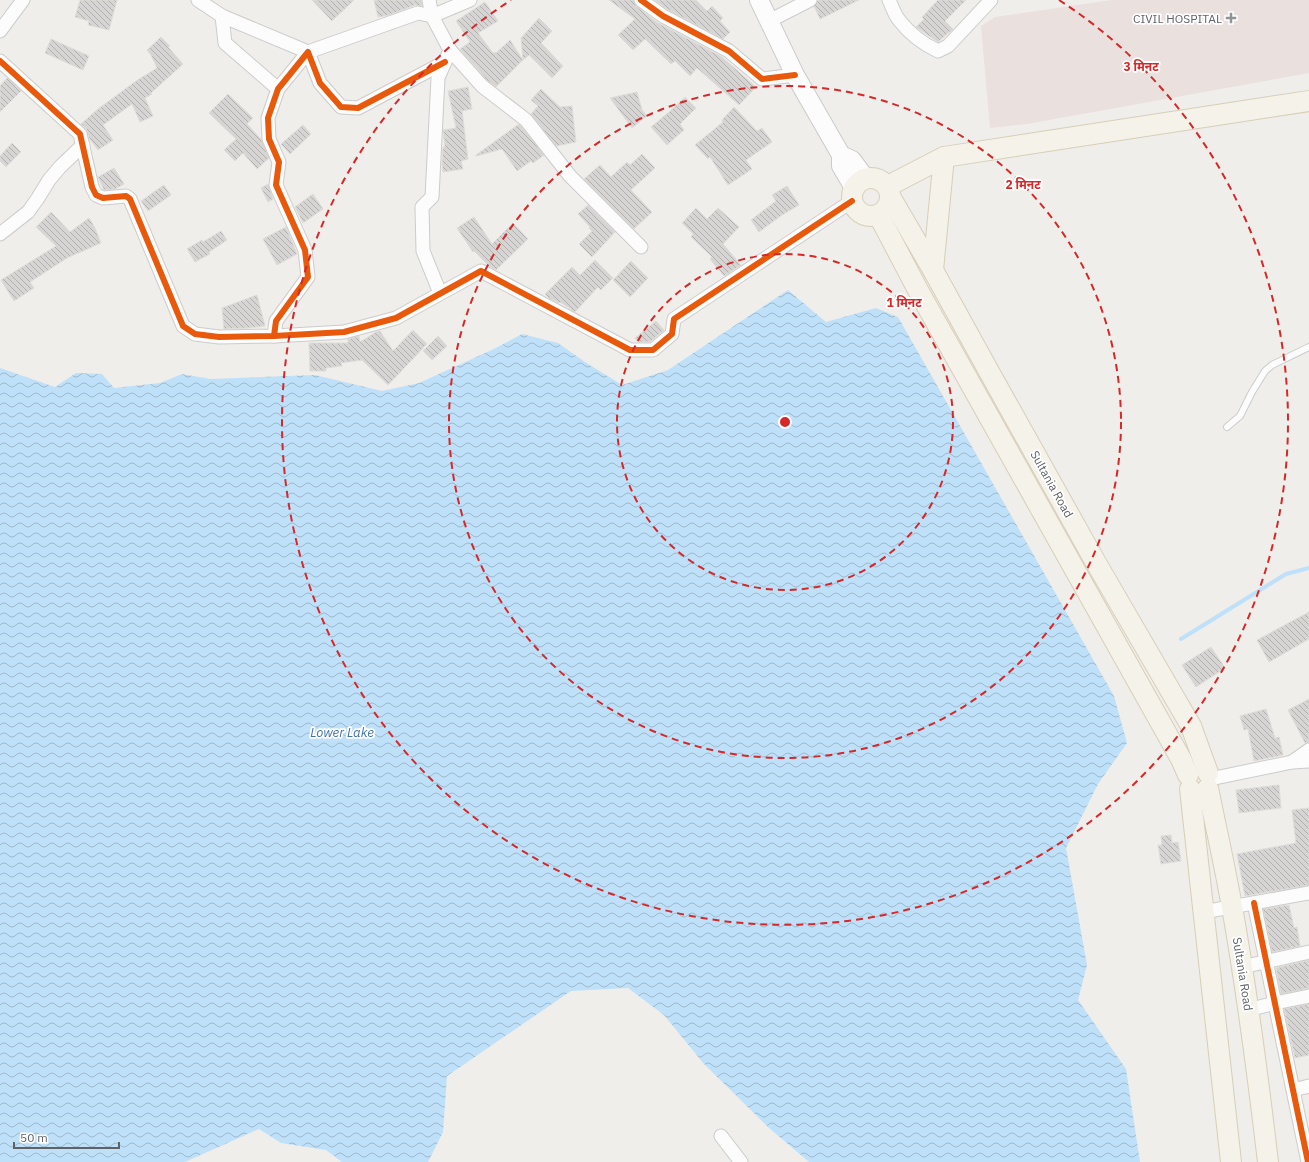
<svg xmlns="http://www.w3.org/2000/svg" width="1309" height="1162" font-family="'IBM Plex Sans','Noto Sans Devanagari',sans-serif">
	<defs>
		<pattern id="water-waves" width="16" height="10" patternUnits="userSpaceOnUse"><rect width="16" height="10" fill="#bfe0f9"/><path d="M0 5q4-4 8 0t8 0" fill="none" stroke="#9eb9cd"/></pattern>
		<pattern id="building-back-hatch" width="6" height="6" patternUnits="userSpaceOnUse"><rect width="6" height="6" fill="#d6d5d3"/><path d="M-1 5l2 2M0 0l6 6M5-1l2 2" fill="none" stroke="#b1b0af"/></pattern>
	</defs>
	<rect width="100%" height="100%" fill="#efeeea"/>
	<!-- medical -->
	<polygon fill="#eae0de" points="1112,0 1309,0 1309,73 1027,124 990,128 981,26 995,17"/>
	<!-- water -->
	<polygon fill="url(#water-waves)" points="788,290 826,322 876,308 898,317 1114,696 1127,743 1098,784 1066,848 1087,965 1078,1000 1126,1069 1140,1162 809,1162 768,1127 704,1064 664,1015 628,988 571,991 447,1076 443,1132 428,1162 342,1162 326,1150 281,1143 259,1129 185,1162 0,1162 0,368 55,387 76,373 102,374 114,388 160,383 182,374 211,379 315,375 382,391 419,383 494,349 522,334 558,343 585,362 622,385 668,370"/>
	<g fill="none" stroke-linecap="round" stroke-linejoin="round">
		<!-- stream -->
		<polyline stroke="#bfe0f9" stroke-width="4" points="1181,639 1286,574 1309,568"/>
	</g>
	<!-- building -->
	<g fill="url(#building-back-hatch)" stroke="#deddd9">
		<polygon points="80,0 117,0 109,30 88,25 89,21 75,17"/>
		<polygon points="312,0 354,0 332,21"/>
		<polygon points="374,0 421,0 422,6 415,5 389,15 378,17"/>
		<polygon points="609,0 633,0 636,6 658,23 722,57 756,87 739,105 697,68 690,76 675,61 671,64 645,39 633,50 618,35 635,19"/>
		<polygon points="655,0 696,0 707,11 712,6 723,18 720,21 730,32 723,39 667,9"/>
		<polygon points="818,0 859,0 820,19 814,6"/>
		<polygon points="938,0 966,0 945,21 953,29 938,42 916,27 924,19 922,17"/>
		<polygon points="485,2 498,21 478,33 493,53 495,52 496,53 510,40 523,60 496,87 487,80 460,49 470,42 456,21"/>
		<polygon points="539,18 552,31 541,43 563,66 552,78 529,55 523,60 521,38"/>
		<polygon points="161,37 170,46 168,47 183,64 151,93 152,94 145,98 153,116 140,122 132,104 103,125 113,140 98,150 89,138 86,128 81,124 98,109 136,81 157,68 151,55 147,50"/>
		<polygon points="51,39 89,56 83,70 45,53"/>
		<polygon points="7,78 21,91 0,112 0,86"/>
		<polygon points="468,87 472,109 462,111 468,159 461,161 463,169 443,172 442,164 443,147 445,147 443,130 456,128 448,91"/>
		<polygon points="541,89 560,107 572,106 576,142 556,146 531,114 538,106 531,100"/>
		<polygon points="637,92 642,110 647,116 632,128 610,98"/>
		<polygon points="228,94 253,118 247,124 261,139 269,158 257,169 243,153 235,161 224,150 236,139 209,113"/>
		<polygon points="685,97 696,108 680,124 684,130 667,145 651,127 669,112"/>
		<polygon points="734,107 757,131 762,128 772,142 746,160 752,169 728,185 710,157 708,159 695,145 723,122 722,120"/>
		<polygon points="519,124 544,155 533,163 531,161 517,171 502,149 476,156 476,155"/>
		<polygon points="303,125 311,134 290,154 281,144"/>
		<polygon points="12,143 21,152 6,167 0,161 0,156"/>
		<polygon points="642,154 655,168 631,190 652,212 634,229 584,179 600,165 611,177 627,162 630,165"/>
		<polygon points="114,168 124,184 115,189 104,190 98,177"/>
		<polygon points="268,184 273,199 268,202 261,188"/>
		<polygon points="164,185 171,195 148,211 141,201"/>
		<polygon points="787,186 799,205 782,215 759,232 751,220 776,201 772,195"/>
		<polygon points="313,194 323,209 303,223 295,207"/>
		<polygon points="588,205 615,232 592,257 579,244 592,231 589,228 590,227 578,214"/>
		<polygon points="696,208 707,219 718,208 739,227 723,244 741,265 724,276 710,259 712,257 691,237 693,234 682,223"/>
		<polygon points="51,212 70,232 89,218 95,228 101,243 67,258 30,282 34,288 14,301 1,280 56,246 36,227"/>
		<polygon points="474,217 492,244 513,223 528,239 496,270 489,266 474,251 473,252 457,228"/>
		<polygon points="286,227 297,254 277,265 263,239"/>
		<polygon points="221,231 227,240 209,252 210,254 195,262 187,249 202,240 203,242"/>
		<polygon points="595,260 613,278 601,290 598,287 575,312 560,302 559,303 549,298 545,294 572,267 580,275"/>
		<polygon points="631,261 648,278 630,297 613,280"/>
		<polygon points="257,295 265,326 248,328 224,329 222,308"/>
		<polygon points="656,321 664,330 650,342 638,342 635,338"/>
		<polygon points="413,330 427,344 388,385 362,360 341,363 342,366 326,368 326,371 310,371 309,343 348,343 348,339 359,336 360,342 376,332 380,331 393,351"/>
		<polygon points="438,336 447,346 432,360 423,351"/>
		<polygon points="1309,612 1309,639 1269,662 1257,640"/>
		<polygon points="1211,647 1225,668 1196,687 1182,665"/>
		<polygon points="1309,699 1309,742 1305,743 1288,710"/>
		<polygon points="1266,709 1275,738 1279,737 1283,755 1254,761 1248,729 1244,730 1240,716"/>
		<polygon points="1279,785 1281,808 1239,813 1236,790"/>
		<polygon points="1309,808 1309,885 1245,896 1237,854 1296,843 1292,810"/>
		<polygon points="1171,835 1172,843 1178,842 1181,861 1161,864 1158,845 1162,845 1161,836"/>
		<polygon points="1289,905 1294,928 1297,927 1300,946 1272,952 1263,909"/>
		<polygon points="1309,960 1309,988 1281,994 1276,968"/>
		<polygon points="1309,1004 1309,1055 1295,1058 1284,1009"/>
	</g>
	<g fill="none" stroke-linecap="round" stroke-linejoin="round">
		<!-- service casing -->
		<g stroke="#cbcccc" stroke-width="8">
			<polyline id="service" points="1227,427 1240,416 1252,392 1265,371 1272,365 1309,347"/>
		</g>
		<!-- minor casing -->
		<g stroke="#cbcccc" stroke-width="15">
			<g id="minor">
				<polyline points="198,0 222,16 308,52 418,13 432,16 470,0"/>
				<polyline points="429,0 432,16 450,50 438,78 432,197 422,207 423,251 440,293"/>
				<polyline points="641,0 663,16 729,51 762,79 795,75"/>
				<path d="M889,0C892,6 894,14 899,20C909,33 923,44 938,51L948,46L991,0"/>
				<polyline points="222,16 225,43 278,89"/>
				<polyline points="769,21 810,0"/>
				<polyline points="0,31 23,0"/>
				<polyline points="450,50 482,86 526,120 570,176 641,247"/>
				<polyline points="0,61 80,134 92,187 96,195 103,198 126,196 130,199 183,326 195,334 219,337 274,336 344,332 396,318 481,271 630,350 653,350 672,334 674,319 852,201"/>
				<polyline points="0,234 28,212 38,198 49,180 60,167 83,145"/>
				<polyline points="274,336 276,321 308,277 305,250 276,185 279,162 269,139 268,118 278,89 308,52 320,83 341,107 358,108 445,62"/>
				<polyline points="1292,762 1309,750"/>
				<polyline points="1210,779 1292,762 1309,761"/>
				<polyline points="1254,903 1308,1162"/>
				<polyline points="1203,912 1309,893"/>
				<polyline points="1242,967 1309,952"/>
				<polyline points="1248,1010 1275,1003 1309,996"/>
				<polyline points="1293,1090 1309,1086"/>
				<polyline points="721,1136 741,1162"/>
			</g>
		</g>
		<!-- secondary casing -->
		<g stroke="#cacacb" stroke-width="20">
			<g id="secondary">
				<polyline points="759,0 795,75 841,155 841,166 854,188"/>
				<polyline points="841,155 852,160 866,179"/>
			</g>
		</g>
		<!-- primary casing -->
		<g stroke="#d7ceb8" stroke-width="22">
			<g id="primary">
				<circle cx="871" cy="197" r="19"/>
				<polyline points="888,186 944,157 1309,101"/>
				<polyline points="891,198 933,270 987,368 1095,561 1191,726 1208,773"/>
				<polyline points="879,216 919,292 1181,759 1188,775"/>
				<polyline points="933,270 944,157"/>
				<path d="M1208,788C1216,828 1225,867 1232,907C1247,991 1258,1077 1268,1162"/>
				<polyline points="1190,789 1231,1162"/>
			</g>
		</g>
		<!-- service -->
		<use href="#service" stroke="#fdfcfc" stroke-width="6"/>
		<!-- minor -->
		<use href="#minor" stroke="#fdfcfc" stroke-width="13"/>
		<!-- secondary -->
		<use href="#secondary" stroke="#fdfcfc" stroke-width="18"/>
		<!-- primary -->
		<use href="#primary" stroke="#f4f2e9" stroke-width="20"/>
		<!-- cycleway casing -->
		<g stroke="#fff" stroke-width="8">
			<g id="cycleway">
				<polyline points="641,0 663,16 729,51 762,79 795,75"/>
				<polyline points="0,61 80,134 92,187 96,195 103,198 126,196 130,199 183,326 195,334 219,337 274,336 344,332 396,318 481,271 630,350 653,350 672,334 674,319 852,201"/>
				<polyline points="274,336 276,321 308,277 305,250 276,185 279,162 269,139 268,118 278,89 308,52 320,83 341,107 358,108 445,62"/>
				<polyline points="1254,903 1308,1162"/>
			</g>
		</g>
		<!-- cycleway -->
		<use href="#cycleway" stroke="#e8590c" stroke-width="6"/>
	</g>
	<!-- distance rings -->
	<g fill="none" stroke="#d62828" stroke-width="2" stroke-dasharray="7 5">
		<circle cx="785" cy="422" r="168"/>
		<circle cx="785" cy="422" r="336"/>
		<path d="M1059 0A503 503 0 1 1 511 0"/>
	</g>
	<!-- markers -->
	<path fill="#919496" stroke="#fff" stroke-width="1.5" d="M1229 12h4v4h4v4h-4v4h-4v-4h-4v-4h4z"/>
	<g text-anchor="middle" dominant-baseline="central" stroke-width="3.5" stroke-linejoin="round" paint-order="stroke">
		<!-- poi labels -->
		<g font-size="12" fill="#5f6368" stroke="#fff" text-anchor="end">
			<text x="1222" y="18">CIVIL HOSPITAL</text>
		</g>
		<!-- street labels -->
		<g font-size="12" fill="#5f6368" stroke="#fff">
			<text transform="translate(1052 484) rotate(61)">Sultania Road</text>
			<text transform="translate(1243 974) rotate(81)">Sultania Road</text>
		</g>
		<!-- water labels -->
		<g font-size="13" font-style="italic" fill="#4174aa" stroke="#fff">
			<text x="342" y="732">Lower Lake</text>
		</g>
	</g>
	<circle cx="785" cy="422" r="6" fill="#d62828" stroke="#fff" stroke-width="2"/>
	<g font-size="12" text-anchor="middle" font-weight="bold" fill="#d62828" stroke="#fff" stroke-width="3.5" stroke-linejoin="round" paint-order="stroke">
		<text x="1141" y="71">3 मिनट</text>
		<text x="1023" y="189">2 मिनट</text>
		<text x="904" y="307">1 मिनट</text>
	</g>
	<!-- scale -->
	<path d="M14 1142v6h105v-6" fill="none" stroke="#5f6368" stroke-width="2"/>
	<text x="20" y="1142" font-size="12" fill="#5f6368" stroke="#ffffff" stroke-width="3" paint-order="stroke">50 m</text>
</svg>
